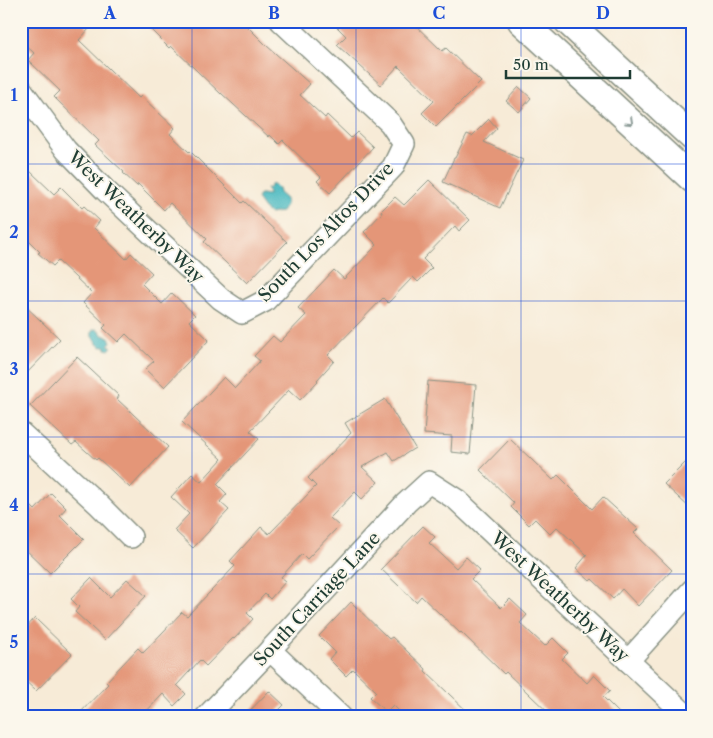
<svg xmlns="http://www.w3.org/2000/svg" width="713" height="738" font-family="'Libre Caslon Text',serif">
	<rect width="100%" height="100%" fill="#fbf7ec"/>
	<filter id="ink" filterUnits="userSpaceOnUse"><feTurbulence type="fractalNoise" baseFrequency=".02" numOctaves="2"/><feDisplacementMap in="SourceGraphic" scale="10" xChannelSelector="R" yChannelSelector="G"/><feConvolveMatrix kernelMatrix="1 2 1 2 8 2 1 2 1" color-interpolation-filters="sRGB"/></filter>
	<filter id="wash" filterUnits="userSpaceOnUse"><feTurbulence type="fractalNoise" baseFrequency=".0096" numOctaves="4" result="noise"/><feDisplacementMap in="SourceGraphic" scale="20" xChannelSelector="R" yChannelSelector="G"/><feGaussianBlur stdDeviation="1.12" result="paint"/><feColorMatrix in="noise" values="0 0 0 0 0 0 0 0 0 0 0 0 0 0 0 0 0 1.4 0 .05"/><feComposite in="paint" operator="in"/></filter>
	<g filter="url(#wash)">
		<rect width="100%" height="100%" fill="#f7ebd7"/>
		<!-- water -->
		<g fill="#4bbac1" stroke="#357c7a">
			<polygon points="274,184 278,188 279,193 286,199 286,205 281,212 270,214 264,209 257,199 259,195 262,194 268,195 269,193 266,189 269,188 271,185"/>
			<polygon points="96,329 100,331 102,335 109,337 111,342 108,345 111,346 111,348 109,350 106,349 106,346 102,347 97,344 96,340 92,337 92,332 93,330"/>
		</g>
		<g id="blocks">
			<!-- building -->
			<g fill="#e49678">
				<polygon points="21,21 81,21 89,29 79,40 139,98 141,96 175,128 170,134 189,152 190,151 242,203 244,201 287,242 247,283 204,242 207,239 170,203 164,210 138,184 137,186 123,173 124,172 95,145 99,141 54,97 60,91 28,60 34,53 21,41"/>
				<polygon points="142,21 242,21 267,46 310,84 300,95 325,118 327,115 351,138 357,132 373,147 330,193 317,181 321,177 283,140 279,144 270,135 269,137 221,93 221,94 171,46 169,48"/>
				<polygon points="331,21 411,21 442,51 446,48 481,82 436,127 422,113 434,101 398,66 381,85 337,45 346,36"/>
				<polygon points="519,87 531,98 519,112 506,101"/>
				<polygon points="489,119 497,128 484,142 523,160 500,208 443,182 454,158 455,158 467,134 472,136"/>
				<polygon points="30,171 54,194 61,187 82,208 84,206 100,221 94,228 126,259 131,253 152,273 142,284 162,304 172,293 195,315 189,321 209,340 164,387 145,369 154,361 126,334 118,342 103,328 106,325 83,303 92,293 58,261 53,266 38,253 40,252 21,233 21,180"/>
				<polygon points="429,180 470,220 459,231 455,226 423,259 432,268 418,282 413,277 388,303 383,298 328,355 334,361 317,380 318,381 300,400 289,390 250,431 259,439 217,484 227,494 220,502 229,510 193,548 174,530 189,514 171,497 192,474 201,482 222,459 182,422 224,377 235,388 260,361 254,356 273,336 280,342 306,315 298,308 334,270 344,279 377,245 364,232 382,213 381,211 395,197 404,205"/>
				<polygon points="21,302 60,339 21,379"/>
				<polygon points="77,357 119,396 117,399 168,447 130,488 98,458 96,460 76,442 72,445 30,406"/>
				<polygon points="428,381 476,385 470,454 451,452 452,436 424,434"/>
				<polygon points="385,399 415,448 394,461 388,452 362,467 378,482 362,499 355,492 330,518 339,526 307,559 302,554 281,577 286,581 270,599 265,594 247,613 253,619 234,639 233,638 206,666 200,660 177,685 186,694 174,706 163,694 141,717 76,717 108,684 106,682 138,648 143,653 182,612 187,616 235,566 230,561 261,527 269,534 316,486 308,478 351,433 345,423"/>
				<polygon points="510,439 553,480 558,475 592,509 603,497 638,529 634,533 672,570 638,606 622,589 613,599 592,579 590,581 576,568 587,555 557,527 550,534 535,519 529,525 511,507 514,503 480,470"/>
				<polygon points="692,456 692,510 664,484"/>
				<polygon points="51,493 66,508 60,515 84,539 50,573 21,545 21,496 35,510"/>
				<polygon points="423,526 435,537 429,543 456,568 466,557 480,570 471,579 501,608 510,599 527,615 520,623 545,646 553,638 568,653 562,659 587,683 594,675 610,691 603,697 623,717 553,717 506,672 504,674 461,632 460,633 421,596 416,602 381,569"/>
				<polygon points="91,578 110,597 127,579 146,596 105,640 75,612 79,607 71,599"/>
				<polygon points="351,602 389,639 392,637 426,669 425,671 473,717 405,717 393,705 386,712 370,697 376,691 353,669 346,676 329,659 335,652 319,636"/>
				<polygon points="35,618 72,654 36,691 21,677 21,633"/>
				<polygon points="269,691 284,705 272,717 244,717"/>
			</g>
		</g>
	</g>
	<g filter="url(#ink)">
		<use href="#blocks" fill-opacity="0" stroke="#8b9486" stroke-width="1"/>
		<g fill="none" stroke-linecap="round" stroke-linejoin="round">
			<!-- minor casing -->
			<g stroke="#8b9486" stroke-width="24">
				<g id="minor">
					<polyline points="21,89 66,150 105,190 221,299 242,313 265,301 393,167 404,144 390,123 281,21"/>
					<polyline points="21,433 99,505 131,537"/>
					<polyline points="270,650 341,717"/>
					<polyline points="628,661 692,590"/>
					<polyline points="206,717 270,650 406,503 429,482 457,500 688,717"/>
				</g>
			</g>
			<!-- major casing -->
			<g stroke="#8b9486" stroke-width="29">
				<g id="major">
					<polyline points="521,21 692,179"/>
					<polyline points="567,21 692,137"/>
				</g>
			</g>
			<!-- minor -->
			<use href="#minor" stroke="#fff" stroke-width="21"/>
			<!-- major -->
			<use href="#major" stroke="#fff" stroke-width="26"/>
		</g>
		<!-- one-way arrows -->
		<defs><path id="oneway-chevron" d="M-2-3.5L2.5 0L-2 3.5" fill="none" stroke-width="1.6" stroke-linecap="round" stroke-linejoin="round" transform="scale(1.25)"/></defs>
		<use stroke="#8f9e9a" href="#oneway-chevron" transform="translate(630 122) rotate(43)"/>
	</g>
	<!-- grid -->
	<path fill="none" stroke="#1d4ed8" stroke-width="1" stroke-opacity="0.55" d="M192,21V717M356,21V717M521,21V717M21,164H692M21,301H692M21,437H692M21,574H692"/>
	<g text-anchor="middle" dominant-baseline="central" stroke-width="4" stroke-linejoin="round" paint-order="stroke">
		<!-- street labels -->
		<g font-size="18" fill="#1f3d34" stroke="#fbf7ec">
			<text transform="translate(136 217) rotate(44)">West Weatherby Way</text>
			<text transform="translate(326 232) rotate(-46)">South Los Altos Drive</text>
			<text transform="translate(560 597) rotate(43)">West Weatherby Way</text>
			<text transform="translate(317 599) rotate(-47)">South Carriage Lane</text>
		</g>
	</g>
	<!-- margin -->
	<rect width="713" height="738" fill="none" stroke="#fbf7ec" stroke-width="55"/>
	<!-- scale -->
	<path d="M506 70v8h124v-8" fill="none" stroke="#1f3d34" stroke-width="2.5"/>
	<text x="513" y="70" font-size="15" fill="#1f3d34" stroke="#fbf7ec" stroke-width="4" paint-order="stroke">50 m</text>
	<rect x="28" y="28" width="658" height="682" fill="none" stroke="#1d4ed8" stroke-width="2"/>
	<g font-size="16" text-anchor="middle" font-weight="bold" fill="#1d4ed8">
		<text x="110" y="19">A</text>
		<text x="274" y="19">B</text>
		<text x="439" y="19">C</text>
		<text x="603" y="19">D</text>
		<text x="14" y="101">1</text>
		<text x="14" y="238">2</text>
		<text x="14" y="375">3</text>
		<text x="14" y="511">4</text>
		<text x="14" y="648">5</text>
	</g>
</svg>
